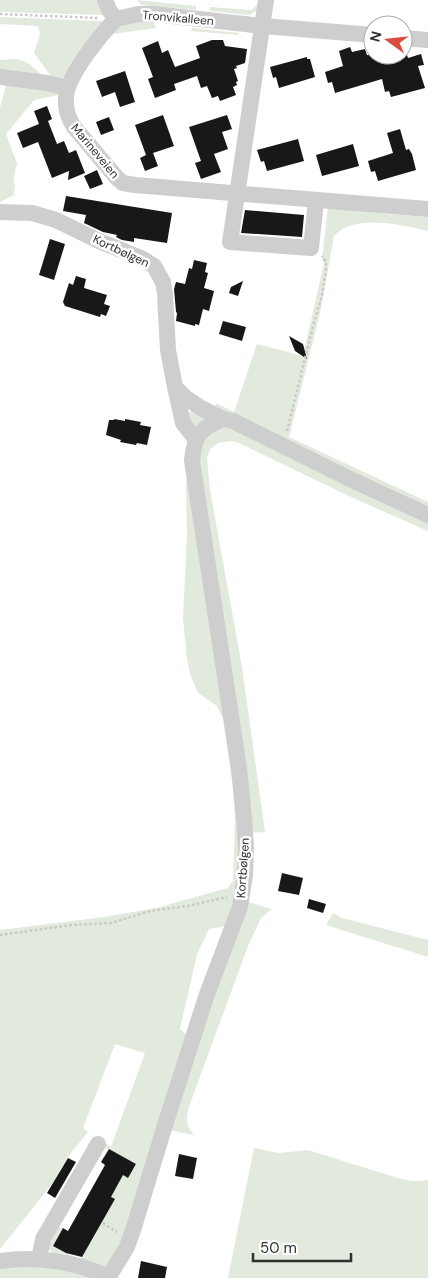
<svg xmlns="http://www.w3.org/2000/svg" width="428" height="1278" font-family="'DM Sans',sans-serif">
	<rect width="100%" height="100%" fill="#fff"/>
	<!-- green -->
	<g fill="#e2e9dd">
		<polygon points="0,0 101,0 105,15 0,12"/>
		<polygon points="137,0 196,6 196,10 141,5"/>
		<polygon points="257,5 257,10 249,15 210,11 210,7 252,10"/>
		<polygon points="0,17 102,21 101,26 70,70 62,79 51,76 34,53 40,34 38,26 0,24"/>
		<polygon points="137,21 153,21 156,28 112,34 120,26"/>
		<polygon points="192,28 238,33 238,35 191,31"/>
		<path d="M14,59C25,59 34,67 41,75L0,74V60Z"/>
		<polygon points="6,85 55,89 60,96 58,95 34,100 6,134 18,166 16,166 13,183 15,184 14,195 0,202 0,108"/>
		<path d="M328,207L385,214L428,217V231C401,225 355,213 334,236L320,313L289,437L428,502V511L215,407L216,403L234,412L257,344L303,356L324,263L322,259Z"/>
		<polygon points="192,410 204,415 205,420 194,429 187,414"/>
		<polygon points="225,424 428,519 428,531 353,498 239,443 232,441 219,443 211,448 207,457 210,490 242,667 265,832 248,833 195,466 208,431"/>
		<polygon points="186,481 190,481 235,767 240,883 226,926 209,929 197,954 180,1029 189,1037 129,1234 108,1268 57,1258 49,1249 49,1244 59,1227 63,1228 53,1246 80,1260 114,1200 111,1197 123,1175 128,1177 136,1165 105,1148 101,1143 102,1140 111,1147 145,1053 115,1044 83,1128 88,1132 67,1158 52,1184 0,1249 0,930 104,917 156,908 228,888 233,881 235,821 233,788 223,719 217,706 198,693 190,674 187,659 183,618 187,535"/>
		<path d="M245,901L272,909L261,918L248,946L190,1104C186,1118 184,1123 194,1135L169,1130Z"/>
		<polygon points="333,913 342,918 428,940 428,957 326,925"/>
		<path d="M254,1148L279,1153L308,1150L401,1179C410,1181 420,1183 428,1179V1278H228Z"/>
		<polygon points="29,1261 97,1278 0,1278 0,1263"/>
	</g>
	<!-- building -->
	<g fill="#181818">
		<polygon points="212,40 223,40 225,46 247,49 245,63 236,66 237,68 234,69 238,81 236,82 237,85 233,87 236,95 220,101 218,96 212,98 207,86 201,88 197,76 174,84 176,90 155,98 148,79 153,77 142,48 158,41 162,53 168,50 175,67 200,58 196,46"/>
		<polygon points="350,47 352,52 365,49 367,55 403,55 403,53 406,52 408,58 421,54 424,65 418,66 425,88 391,97 389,91 385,92 382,79 335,93 332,82 328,83 325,72 343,66 339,51"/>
		<polygon points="307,57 307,59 310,59 315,77 279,88 276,77 273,78 270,67"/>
		<polygon points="125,71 135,102 120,107 115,92 102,97 96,81"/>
		<polygon points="47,106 52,119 48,121 57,144 64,141 69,153 76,150 85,173 68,180 69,171 52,178 38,142 23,148 17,133 39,124 34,111"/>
		<polygon points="163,115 174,146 153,153 158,166 145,171 140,158 146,155 135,125"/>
		<polygon points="227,115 232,129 222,132 228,149 214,154 221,172 201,179 195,163 201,161 189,127"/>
		<polygon points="109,117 114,130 101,135 96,122"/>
		<polygon points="400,129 406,150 409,149 412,154 416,170 378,181 375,171 371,172 368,161 393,153 387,133"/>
		<polygon points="298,139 304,161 267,171 264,161 261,162 257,150"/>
		<polygon points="353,144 359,166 322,176 316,155"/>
		<polygon points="97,170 103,184 90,189 84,176"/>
		<polygon points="66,196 172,213 167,243 134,238 134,242 122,240 116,237 117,235 103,232 84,223 86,215 63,211"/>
		<polygon points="245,210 304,215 302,237 241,233"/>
		<polygon points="50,239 65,244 54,280 39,275"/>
		<polygon points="194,260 207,263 205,272 208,273 204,288 214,291 209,311 203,309 199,325 195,324 195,326 176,321 177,313 176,312 174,289 176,282 185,284 189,268 192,269"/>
		<polygon points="76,276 86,279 84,288 107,295 104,304 110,306 106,316 101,314 100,317 65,306 63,302 69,283 73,285"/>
		<polygon points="243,281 238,296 229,293 231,287"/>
		<polygon points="223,321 246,327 242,341 219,334"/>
		<polygon points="289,336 303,344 307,359 295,351"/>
		<polygon points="114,419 125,421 125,419 141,422 140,425 151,427 147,445 137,443 136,445 120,442 121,440 106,435 109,420 114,420"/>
		<polygon points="282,873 303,878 299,895 278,891"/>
		<polygon points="309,899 326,904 323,913 307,908"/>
		<polygon points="109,1149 136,1164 128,1178 123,1175 111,1197 115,1199 82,1257 66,1253 53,1246 63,1228 68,1231 105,1165 101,1162"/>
		<polygon points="179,1154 197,1158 193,1179 175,1176"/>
		<polygon points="68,1158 76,1162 55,1198 47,1193"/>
		<polygon points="141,1261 167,1267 165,1278 138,1278"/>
	</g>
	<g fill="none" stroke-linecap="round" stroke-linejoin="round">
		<!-- path -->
		<g stroke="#c8c8c8" stroke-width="2.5" stroke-dasharray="2.5 2.5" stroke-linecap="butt">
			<polyline points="0,14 98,18"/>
			<polyline points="287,431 313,326 322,296 326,271 326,262 322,256"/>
			<polyline points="0,935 72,925 111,923 150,911 188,906 227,897"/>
			<polyline points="103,1223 117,1232"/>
		</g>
		<!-- minor -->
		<g stroke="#cecece" stroke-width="16">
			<polyline points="105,0 109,10 116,19 138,14 154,14 263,26 373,35"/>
			<polyline points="266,0 230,242 311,248 316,201"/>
			<path d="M116,19C101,34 67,76 66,97C65,108 68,118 74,127L117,178L123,183L135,185L428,209"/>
			<polyline points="403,38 428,40"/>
			<polyline points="0,77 47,83 68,88"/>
			<polyline points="0,212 32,213 56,220 99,241 143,259 154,266 163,282 165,294 168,350 175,387 185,397 201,408 223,419 233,421 352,480 428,515"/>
			<polyline points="175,387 183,423 196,440"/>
			<polyline points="39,1259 43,1239 98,1144"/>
			<path d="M0,1261C36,1256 76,1261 108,1277"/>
			<path d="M108,1278L127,1247L134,1227L165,1125L207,994L240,907L245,875L246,848L244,818L239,768L192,461C194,436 200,428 223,419"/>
		</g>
	</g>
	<g text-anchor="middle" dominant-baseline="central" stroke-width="5" stroke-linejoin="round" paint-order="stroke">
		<!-- street labels -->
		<g font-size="12" fill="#313131" stroke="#fff">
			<text transform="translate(178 18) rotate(5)">Tronvikalleen</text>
			<text transform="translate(95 151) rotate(50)">Marineveien</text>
			<text transform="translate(121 251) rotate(25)">Kortbølgen</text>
			<text transform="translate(243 868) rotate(-86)">Kortbølgen</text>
		</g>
	</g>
	<!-- north arrow -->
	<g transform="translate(388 40) rotate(285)"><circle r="24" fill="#ffffff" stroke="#adadad"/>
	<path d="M0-4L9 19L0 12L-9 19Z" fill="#db4c3f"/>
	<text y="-8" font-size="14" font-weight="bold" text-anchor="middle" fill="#313131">N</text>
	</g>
	<!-- scale -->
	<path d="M253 1253v8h98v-8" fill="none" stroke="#313131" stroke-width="2.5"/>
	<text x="260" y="1253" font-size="15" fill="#313131" stroke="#ffffff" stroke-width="4" paint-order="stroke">50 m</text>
</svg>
